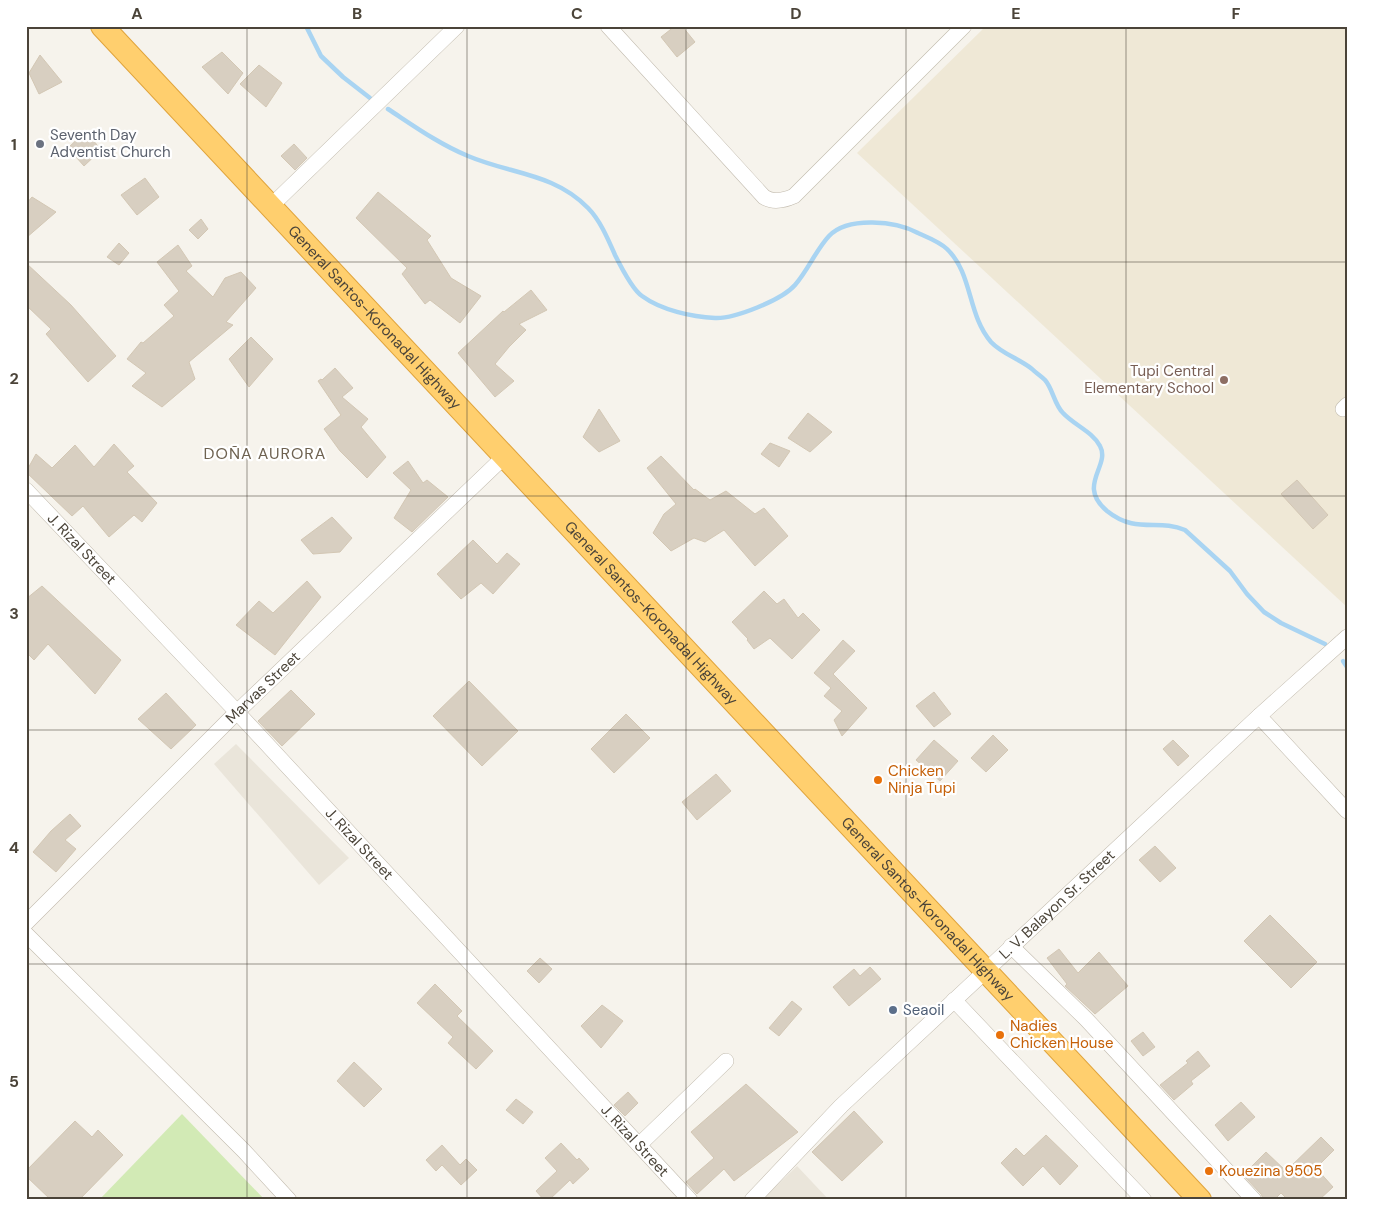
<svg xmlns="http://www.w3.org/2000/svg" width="1373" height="1226" font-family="'DM Sans',sans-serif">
	<rect width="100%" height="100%" fill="#f6f3ec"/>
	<!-- residential -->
	<g fill="#eae5da">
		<polygon points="236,744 349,858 319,885 214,764"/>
		<polygon points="797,1166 829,1200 762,1200"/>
	</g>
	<!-- education -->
	<polygon fill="#efe8d6" points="986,26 1347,26 1347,607 857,153"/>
	<!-- green -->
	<polygon fill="#d2eab5" points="182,1114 265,1200 99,1200"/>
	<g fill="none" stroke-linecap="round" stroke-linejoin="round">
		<!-- stream -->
		<g stroke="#a9d4f2" stroke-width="4.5">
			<polyline points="306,26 321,56 343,77 370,98"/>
			<path d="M388,109C414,126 439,144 468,156C510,174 554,173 588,208C600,220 608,239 615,255C620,265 633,290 642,296C661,310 692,317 715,318C734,319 782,300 795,285C808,270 816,250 829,236C848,216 896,221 918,233C927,237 940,242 947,249C973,274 967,314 991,342C1002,354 1020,359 1032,369C1036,373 1041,376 1045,380C1053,389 1054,404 1063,413C1074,425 1093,432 1100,446C1111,466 1076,485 1107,511C1137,535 1158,518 1185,530L1230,571L1247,594L1264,612L1281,623L1325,644"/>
			<polyline points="1343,661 1347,667"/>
		</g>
	</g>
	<!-- building -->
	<g fill="#d8cfc1" stroke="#d3c7b4">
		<polygon points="675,26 682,26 695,42 677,57 661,37"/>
		<polygon points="222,52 243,73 228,94 202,67"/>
		<polygon points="40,55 62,82 39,94 29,73"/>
		<polygon points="259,65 282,83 266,107 240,84"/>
		<polygon points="86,131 101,150 84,166 68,148"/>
		<polygon points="294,144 307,158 295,170 281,156"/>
		<polygon points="145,178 159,197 137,215 121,195"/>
		<polygon points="378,192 431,236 427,240 451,278 481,296 460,323 430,300 425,304 402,274 407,268 356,218"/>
		<polygon points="32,197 56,212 26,238 26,204"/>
		<polygon points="201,219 208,229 198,239 189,230"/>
		<polygon points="119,243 129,253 119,265 107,257"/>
		<polygon points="178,245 192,266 186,271 213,297 225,278 241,272 256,288 226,322 233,325 189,362 195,379 162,407 132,386 146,373 127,359 141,342 143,343 174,316 164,305 179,291 157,262"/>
		<polygon points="26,263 71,305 116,356 88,382 46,334 51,329 26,305"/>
		<polygon points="531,290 547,310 519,324 526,330 509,347 495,364 514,381 495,397 458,353 503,311 504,312"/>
		<polygon points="251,337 273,359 249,387 229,359"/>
		<polygon points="335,368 353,388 342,397 368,419 361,427 386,457 367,478 340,451 324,429 341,415 318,381 321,379 322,380"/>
		<polygon points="599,409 620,441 599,452 583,437"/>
		<polygon points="808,413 832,432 810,452 788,438"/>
		<polygon points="770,443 790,451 779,467 761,454"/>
		<polygon points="114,444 134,466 127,472 157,503 142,522 134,515 109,537 83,506 72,516 26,472 36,454 52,468 75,445 94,467"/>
		<polygon points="661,456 694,490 695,489 710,500 726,491 755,514 764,508 788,536 755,566 724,530 705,542 694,538 671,551 653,533 664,514 676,504 647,468"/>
		<polygon points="408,461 423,483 427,480 448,497 412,532 394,518 411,490 393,473"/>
		<polygon points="1297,480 1328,515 1313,529 1281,494"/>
		<polygon points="332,517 352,538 340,552 313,554 301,540"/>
		<polygon points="473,540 497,564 507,553 520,564 493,594 481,583 461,599 437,574"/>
		<polygon points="307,581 321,597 275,655 236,625 259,601 273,613"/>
		<polygon points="42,586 121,660 95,694 48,644 34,660 26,652 26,599"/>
		<polygon points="764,591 777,604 784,599 798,618 803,613 820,630 792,659 770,638 754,649 747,640 748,639 732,622"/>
		<polygon points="843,640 855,651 833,674 867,708 842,736 834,720 842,711 824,696 831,688 814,673"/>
		<polygon points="469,681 518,731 482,766 433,716"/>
		<polygon points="291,690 315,714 282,746 258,721"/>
		<polygon points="934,692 951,714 934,727 916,706"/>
		<polygon points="166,693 196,725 171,749 138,719"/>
		<polygon points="626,714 650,738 614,773 591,749"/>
		<polygon points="993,735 1008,750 986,772 971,758"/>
		<polygon points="934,740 958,761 940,781 916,760"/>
		<polygon points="1173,740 1189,756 1178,766 1163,749"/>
		<polygon points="716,774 731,791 697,820 682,802"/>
		<polygon points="70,814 81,826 65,840 76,849 56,872 33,852 51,831"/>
		<polygon points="1155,846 1176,868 1160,882 1139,860"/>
		<polygon points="1270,915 1317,962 1291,988 1244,941"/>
		<polygon points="1059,949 1078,973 1099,952 1128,986 1095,1014 1065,986 1067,984 1047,958"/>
		<polygon points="540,958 552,969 539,983 527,971"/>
		<polygon points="870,967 881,979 849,1006 833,987 854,969 860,976"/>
		<polygon points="435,984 462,1011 457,1016 493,1051 476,1069 448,1043 453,1037 417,1003"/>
		<polygon points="792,1001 802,1009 779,1036 769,1028"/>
		<polygon points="602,1005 623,1021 601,1048 581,1026"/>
		<polygon points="1143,1032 1155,1047 1143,1056 1131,1041"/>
		<polygon points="1198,1051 1210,1066 1191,1081 1193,1084 1174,1100 1160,1085 1188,1063 1186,1061"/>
		<polygon points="354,1062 382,1089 364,1107 337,1081"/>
		<polygon points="746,1084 798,1132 734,1181 724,1169 697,1194 686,1182 714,1158 691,1132"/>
		<polygon points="628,1092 638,1103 625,1116 614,1105"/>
		<polygon points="516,1099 533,1112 523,1124 506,1110"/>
		<polygon points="1241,1102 1255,1117 1228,1141 1215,1125"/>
		<polygon points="854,1111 883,1142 842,1181 812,1152"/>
		<polygon points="75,1121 92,1137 98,1130 123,1155 79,1200 51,1200 26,1176 26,1171"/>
		<polygon points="1046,1135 1078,1166 1060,1185 1043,1166 1023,1186 1001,1163 1016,1148 1024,1156"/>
		<polygon points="1321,1137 1334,1150 1316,1168 1333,1187 1319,1200 1288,1200 1281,1193 1274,1200 1264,1200 1261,1194 1243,1175 1266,1152 1286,1171"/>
		<polygon points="561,1143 577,1160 579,1158 589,1169 573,1184 570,1180 549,1200 544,1200 536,1191 557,1171 545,1158"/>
		<polygon points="442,1145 460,1165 466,1159 477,1170 461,1185 442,1165 436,1171 426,1160"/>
	</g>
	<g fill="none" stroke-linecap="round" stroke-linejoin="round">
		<!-- minor casing -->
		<g stroke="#c2bbae" stroke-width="16">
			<g id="minor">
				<path d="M608,26L764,197C773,203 785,200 794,196L964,26"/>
				<polyline points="271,206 457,26"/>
				<polyline points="1343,409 1347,405"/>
				<path id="s1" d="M26,490L237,712L690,1200"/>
				<polyline points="1259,716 1347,811"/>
				<path id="s2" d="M26,923L237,712L505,456"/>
				<polyline points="26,934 244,1151 289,1200"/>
				<polyline points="1011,946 1086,1019 1254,1200"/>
				<polyline points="954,1000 1144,1200"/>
				<polyline points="639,1145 726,1061"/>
				<path id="s3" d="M752,1200L841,1106L1259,716L1347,637"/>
			</g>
		</g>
		<!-- highway casing -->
		<g stroke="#e0a43c" stroke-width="24">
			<g id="highway">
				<path id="s4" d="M102,26L1200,1200"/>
			</g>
		</g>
		<!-- minor -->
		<use href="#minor" stroke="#fff" stroke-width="15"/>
		<!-- highway -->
		<use href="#highway" stroke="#ffcf6e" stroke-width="22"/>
	</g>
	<!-- grid -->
	<path fill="none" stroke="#4b4439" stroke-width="1" stroke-opacity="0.55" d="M247,26V1200M467,26V1200M686,26V1200M906,26V1200M1126,26V1200M26,262H1347M26,496H1347M26,730H1347M26,964H1347"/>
	<!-- markers -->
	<circle fill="#6b7280" stroke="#fff" stroke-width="2" cx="40" cy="144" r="5"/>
	<circle fill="#8d6e63" stroke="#fff" stroke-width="2" cx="1224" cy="380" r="5"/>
	<g fill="#e8710a" stroke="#fff" stroke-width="2">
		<circle cx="878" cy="780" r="5"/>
		<circle cx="1000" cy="1035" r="5"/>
		<circle cx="1209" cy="1171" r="5"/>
	</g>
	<circle fill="#5c6f8a" stroke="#fff" stroke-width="2" cx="893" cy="1010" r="5"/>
	<g text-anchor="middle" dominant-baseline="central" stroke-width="4.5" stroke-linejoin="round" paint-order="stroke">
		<!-- worship labels -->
		<g font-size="15" fill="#5b616d" stroke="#fff" text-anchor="start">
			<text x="50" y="135">Seventh Day<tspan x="50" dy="17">Adventist Church</tspan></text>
		</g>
		<!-- street labels -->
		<g font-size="15" fill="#4b4439" stroke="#fff">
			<text stroke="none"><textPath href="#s4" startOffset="399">General Santos-Koronadal Highway</textPath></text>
			<text stroke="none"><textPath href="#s1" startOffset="81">J. Rizal Street</textPath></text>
			<text stroke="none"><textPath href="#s4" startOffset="804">General Santos-Koronadal Highway</textPath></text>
			<text stroke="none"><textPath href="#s2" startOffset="334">Marvas Street</textPath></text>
			<text stroke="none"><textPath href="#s1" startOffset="486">J. Rizal Street</textPath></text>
			<text stroke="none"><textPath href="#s3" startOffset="425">L. V. Balayon Sr. Street</textPath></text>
			<text stroke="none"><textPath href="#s4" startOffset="1209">General Santos-Koronadal Highway</textPath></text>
			<text stroke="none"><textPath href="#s1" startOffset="891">J. Rizal Street</textPath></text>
		</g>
		<!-- education labels -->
		<g font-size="15" fill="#785e54" stroke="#fff" text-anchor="end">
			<text x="1214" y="371">Tupi Central<tspan x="1214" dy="17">Elementary School</tspan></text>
		</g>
		<!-- food labels -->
		<g font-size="15" fill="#c56008" stroke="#fff" text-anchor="start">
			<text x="888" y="771">Chicken<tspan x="888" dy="17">Ninja Tupi</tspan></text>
			<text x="1010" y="1026">Nadies<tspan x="1010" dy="17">Chicken House</tspan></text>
			<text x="1219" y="1171">Kouezina 9505</text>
		</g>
		<!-- service labels -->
		<g font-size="15" fill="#4e5e75" stroke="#fff" text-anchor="start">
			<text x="903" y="1010">Seaoil</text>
		</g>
		<!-- neighbourhood labels -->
		<g font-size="16" letter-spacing="1" fill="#6e6250" stroke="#fff">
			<text x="265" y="453">DOÑA AURORA</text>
		</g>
	</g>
	<!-- border -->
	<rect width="1373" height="1226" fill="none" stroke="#ffffff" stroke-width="55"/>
	<rect x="28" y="28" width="1318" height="1170" fill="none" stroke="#4b4439" stroke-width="2"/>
	<g font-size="16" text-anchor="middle" font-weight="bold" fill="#4b4439">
		<text x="137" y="19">A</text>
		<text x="357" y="19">B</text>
		<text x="577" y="19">C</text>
		<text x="796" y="19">D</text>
		<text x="1016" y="19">E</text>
		<text x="1236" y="19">F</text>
		<text x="14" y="150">1</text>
		<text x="14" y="384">2</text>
		<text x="14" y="619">3</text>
		<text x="14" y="853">4</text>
		<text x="14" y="1087">5</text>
	</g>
</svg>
